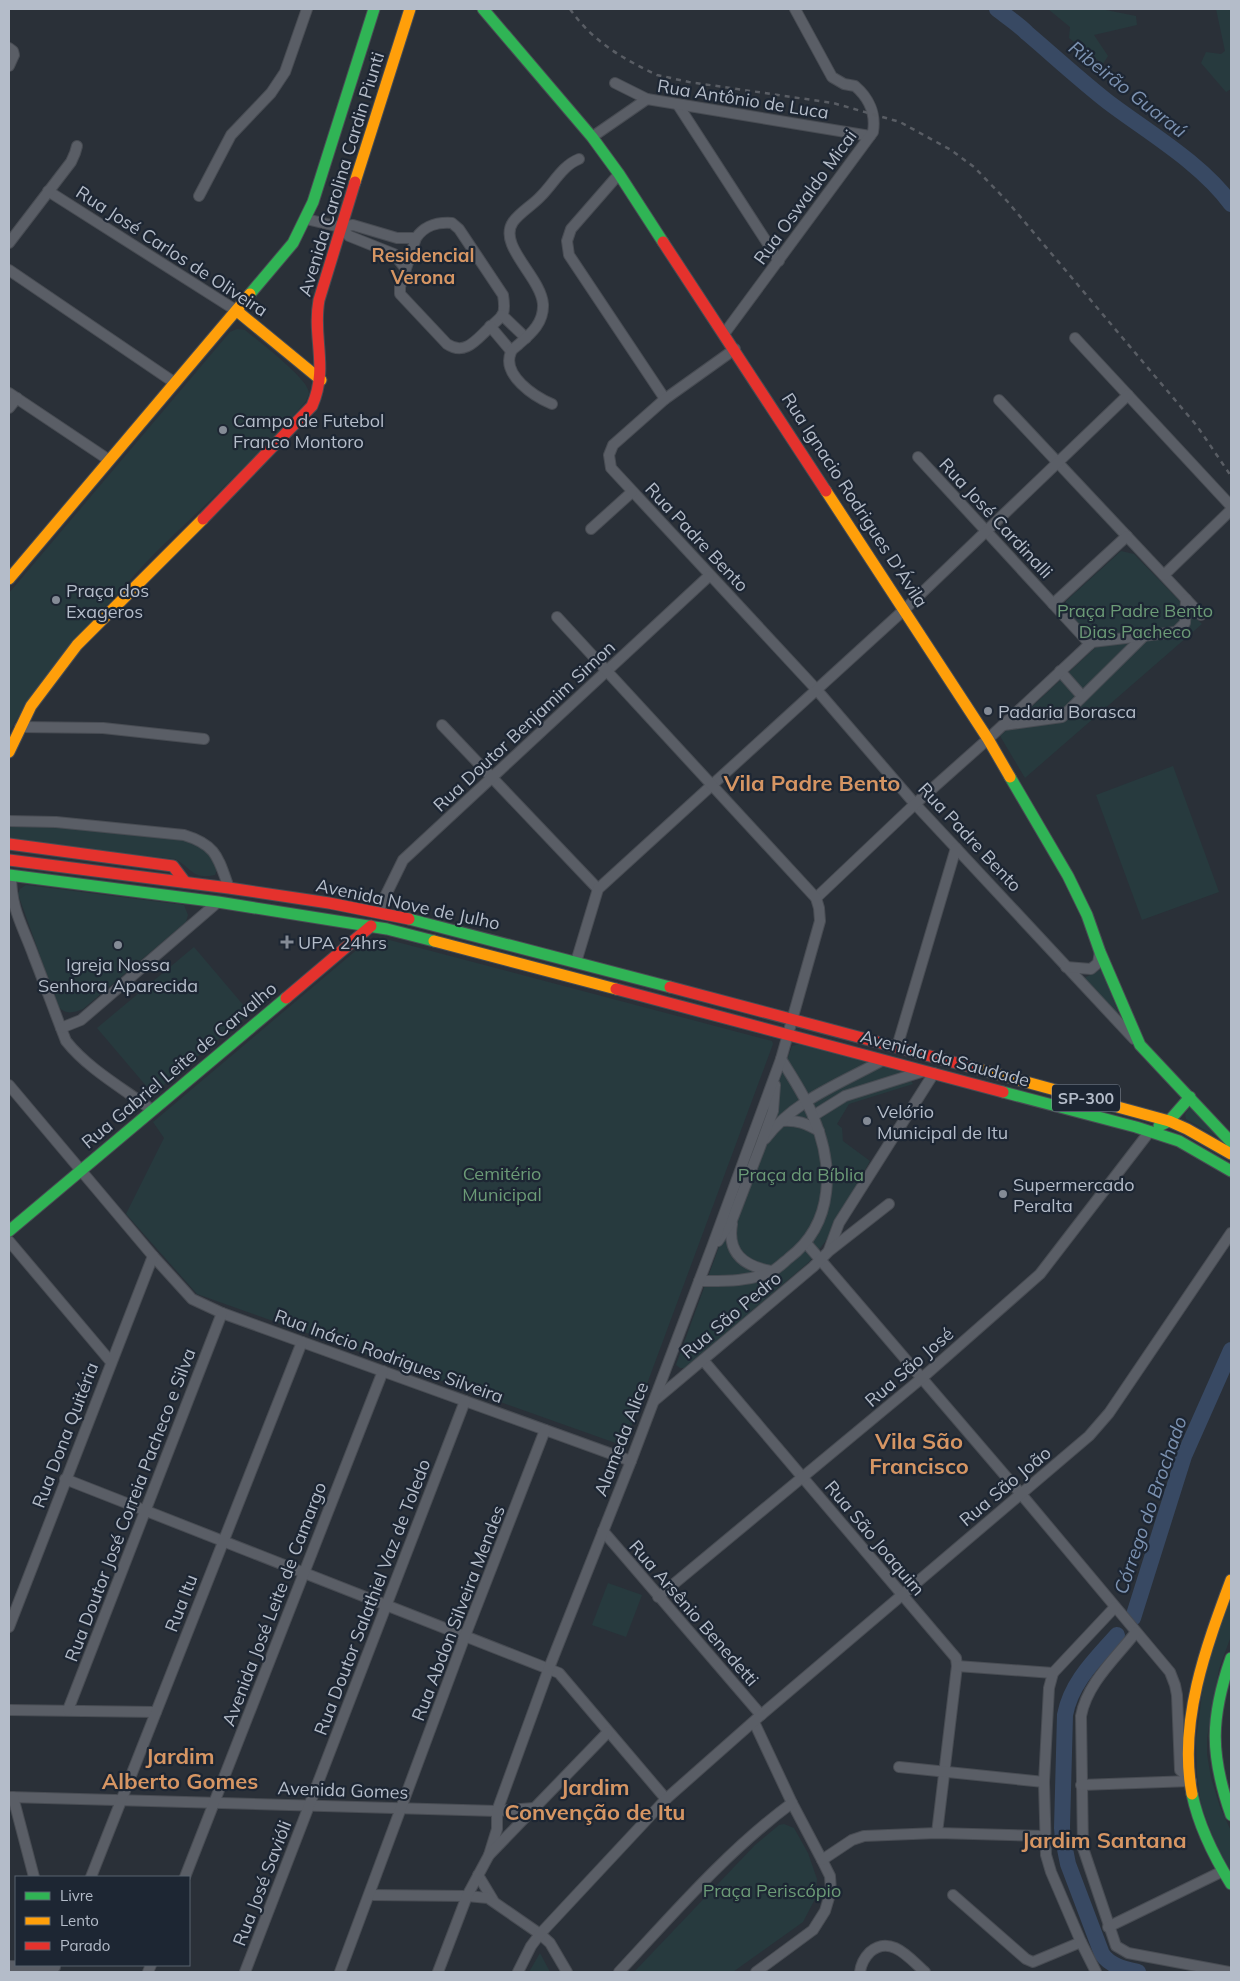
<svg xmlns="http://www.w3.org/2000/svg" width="1240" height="1981" font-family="Mulish,sans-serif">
	<rect width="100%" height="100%" fill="#2a3038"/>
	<!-- green -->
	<g fill="#273a3e">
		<polygon points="1048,9 1101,9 1136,16 1137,25 1094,35 1108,56 1103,64 1069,38 1070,27"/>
		<polygon points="1216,9 1231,9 1231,89 1226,92 1201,63 1206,52 1221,54 1225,51"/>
		<path d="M237,329L245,330C257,340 309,379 309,393C309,396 307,398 306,401C261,454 209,501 159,549C139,569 120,592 100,613C66,651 33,688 9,733V593L230,332Z"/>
		<polygon points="1121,551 1134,554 1202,624 1025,778 1000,736 1097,646 1065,607 1066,601"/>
		<polygon points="1173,766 1219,892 1142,920 1096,795"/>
		<path d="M49,826L166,834L209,849L217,870L215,875C192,880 192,868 175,859L9,841V827Z"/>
		<path d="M26,885L184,905L188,915L186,922L179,928L83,1009C73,1013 65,1015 58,1006L18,894L20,889Z"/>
		<polygon points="373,938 382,938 772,1041 773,1044 624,1446 197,1294 126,1214 164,1138 153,1122 366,942"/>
		<polygon points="194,947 250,1013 153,1094 97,1028"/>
		<polygon points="1102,969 1119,1015 1082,979"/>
		<polygon points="799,1044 906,1072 913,1084 849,1104 837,1124 842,1128 843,1141 870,1161 825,1242 809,1262 685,1368 680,1368 676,1365 677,1362 792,1046"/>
		<polygon points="1190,1107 1219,1138 1186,1119 1185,1114"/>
		<polygon points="608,1583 642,1595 626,1637 592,1625"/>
		<polygon points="1231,1594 1231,1636 1219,1669 1207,1738 1207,1754 1211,1778 1220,1807 1231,1831 1231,1876 1217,1848 1201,1805 1197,1774 1196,1742 1205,1670"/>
		<polygon points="784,1824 794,1828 808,1853 817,1879 815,1899 803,1922 733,1972 634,1972 755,1845 779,1825"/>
		<polygon points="540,1953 550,1972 529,1972"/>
	</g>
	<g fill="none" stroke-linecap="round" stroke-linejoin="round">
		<!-- river -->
		<g stroke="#384963" stroke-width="16">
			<path d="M997,9C1007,17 1018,24 1027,33C1054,56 1080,80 1108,102C1149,133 1201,163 1231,204"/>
			<polyline points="1133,1618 1184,1456 1231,1350"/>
			<path d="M1117,1635C1096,1659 1071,1682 1065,1715L1062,1828L1063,1839L1068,1864L1102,1954C1110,1966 1125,1969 1138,1972"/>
		</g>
		<!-- street casing -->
		<g stroke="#484c53" stroke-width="12">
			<g id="street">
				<polyline points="9,48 13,51 14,55 9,66"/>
				<polyline points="615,83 647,99"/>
				<polyline points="678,105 779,261"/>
				<polyline points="592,137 647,99 870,136"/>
				<polyline points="619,174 571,229 567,241 569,255 665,399"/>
				<polyline points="48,191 237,311"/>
				<polyline points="199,196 231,135 271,93 285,72 307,9"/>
				<path d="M306,219L340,227L353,225L397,238H416C425,225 437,222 452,223L459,229L503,295C504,301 505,308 503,314C500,319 493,324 489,328C476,340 465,356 447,344L400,294V287L416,238"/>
				<polyline points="340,227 349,236 394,254 405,268"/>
				<polyline points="9,243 71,162 75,153 77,146"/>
				<polyline points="9,270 175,383"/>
				<polyline points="502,315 526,338"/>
				<polyline points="490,326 511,351"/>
				<path d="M724,334L873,132C876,114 869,98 855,86L844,84L832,77L795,9"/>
				<polyline points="1075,338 1231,506"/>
				<polyline points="735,349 665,399 613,445 609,455 611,468 816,689 915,804 1134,1039"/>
				<polyline points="9,393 109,460"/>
				<polyline points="999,400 1201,615"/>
				<path d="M552,404C535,397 501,375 511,352C512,349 516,347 519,344C532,333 544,322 543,304C541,277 497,245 513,222C520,212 533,205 541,196C553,184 563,165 579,159"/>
				<polyline points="9,408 17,398"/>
				<polyline points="918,457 1090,644"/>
				<polyline points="591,529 632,492"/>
				<polyline points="1164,575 1231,510"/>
				<polyline points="1053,604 1127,536"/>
				<polyline points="1060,671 1082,696"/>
				<polyline points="442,725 598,889"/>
				<polyline points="1004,725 1062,717 1144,636"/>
				<polyline points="20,727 103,728 204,739"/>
				<path d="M9,821L56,822L184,835C217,845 218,858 229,888"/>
				<path d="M11,875C11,910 23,926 34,957C45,985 55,1013 66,1041C88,1069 124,1089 152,1110"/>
				<polyline points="816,898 915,804 988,739 1092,642 1176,632 1185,623 1186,599"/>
				<polyline points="378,911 403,860 709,576"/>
				<polyline points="576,962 598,889 905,609 1128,395"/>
				<polyline points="1066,967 1091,969 1098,963 1100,952"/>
				<polyline points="61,1028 81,1020 218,902"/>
				<polyline points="897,1047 956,848"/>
				<polyline points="9,1085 153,1256 192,1299 222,1313 631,1461"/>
				<polyline points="813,1116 845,1096 921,1072"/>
				<path d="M782,1121C797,1120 806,1123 819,1131"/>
				<path d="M765,1139C794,1100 842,1083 883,1060"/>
				<path d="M732,1224C727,1253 744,1266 771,1271"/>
				<polyline points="9,1241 111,1362"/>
				<polyline points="718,1241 732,1220 760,1147 773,1111 775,1085"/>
				<polyline points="806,1243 1021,1494 1170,1672 1175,1685 1177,1695 1180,1770 1190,1779"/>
				<polyline points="829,1250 839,1223 934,1073"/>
				<path d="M699,1281C723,1281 748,1282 771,1272C777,1269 783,1263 789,1258C835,1223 834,1165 813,1116C805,1096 792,1077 781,1059"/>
				<polyline points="703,1360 956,1658 957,1666 937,1833"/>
				<polyline points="654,1401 813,1267 829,1251 889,1204"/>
				<polyline points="65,1479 559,1673 666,1799"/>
				<polyline points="603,1531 761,1715"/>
				<polyline points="658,1597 922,1378 1040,1274 1150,1131"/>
				<polyline points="9,1627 153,1256"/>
				<path d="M1136,1632C1116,1658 1087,1683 1081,1716L1083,1848L1116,1946L1128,1953L1229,1972"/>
				<polyline points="957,1666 1053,1673"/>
				<polyline points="9,1710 156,1712"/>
				<polyline points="68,1710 222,1313"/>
				<polyline points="754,1722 792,1803 822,1860 830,1876 831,1891 825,1911 813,1930 756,1972"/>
				<polyline points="899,1767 1044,1782"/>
				<polyline points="1081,1785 1191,1781"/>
				<polyline points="9,1797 497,1811 534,1808"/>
				<polyline points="13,1797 34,1877"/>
				<polyline points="489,1855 497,1829 497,1811 549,1668 631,1461 712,1247 781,1059 820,921 819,908 816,898 557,617"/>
				<polyline points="822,1860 852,1840 864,1836 937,1833 1045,1836"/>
				<polyline points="478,1875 493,1900"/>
				<polyline points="91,1877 302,1342"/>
				<polyline points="185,1877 383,1371"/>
				<polyline points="370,1895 467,1896 488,1898 540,1934 550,1943 567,1972"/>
				<polyline points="953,1895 1026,1959 1033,1962 1081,1942"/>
				<polyline points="1108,1927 1223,1871"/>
				<polyline points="9,1966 55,1967"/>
				<polyline points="148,1972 151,1965"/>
				<polyline points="245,1972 465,1401"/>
				<polyline points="340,1972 465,1636 545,1430"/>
				<polyline points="438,1972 467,1896 489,1855 608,1732"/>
				<polyline points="518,1972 531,1946 540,1934 666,1799 761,1715 1089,1436 1109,1413 1231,1233"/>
				<path d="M619,1972C673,1914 728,1850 792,1803"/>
				<path d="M860,1972C861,1964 864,1958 870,1952C891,1934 910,1959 925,1972"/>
				<polyline points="1096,1972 1081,1942 1051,1872 1046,1855 1044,1782 1049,1688 1053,1673 1115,1607"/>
			</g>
		</g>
		<!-- fast casing -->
		<g stroke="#484c53" stroke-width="13">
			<g id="fast">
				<polyline points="483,9 592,137 619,174 663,242"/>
				<polyline points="250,294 293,243 313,202 374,9"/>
				<polyline points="1010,777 1068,876 1087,915 1100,952 1140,1045 1231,1142"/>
				<polyline points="9,875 218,902 387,929 434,941"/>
				<polyline points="409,919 670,987"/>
				<polyline points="1003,1092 1136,1127 1179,1141 1231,1171"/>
				<polyline points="1159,1126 1169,1121 1190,1097"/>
				<polyline points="9,1231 286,998"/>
				<path d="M1231,1658C1210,1718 1210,1755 1231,1815"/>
				<path d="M1192,1794C1199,1827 1213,1855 1231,1884"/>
			</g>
		</g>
		<!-- slow casing -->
		<g stroke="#484c53" stroke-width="13">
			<g id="slow">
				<polyline points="355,182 410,9"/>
				<polyline points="237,311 321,380"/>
				<polyline points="826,491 988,739 1010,777"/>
				<polyline points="9,579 250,294"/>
				<polyline points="9,752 31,706 77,645 203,519"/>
				<polyline points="434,941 616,989"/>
				<polyline points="975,1068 1169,1121 1187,1129 1231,1154"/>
				<path d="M1192,1794C1178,1722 1206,1647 1231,1580"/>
			</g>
		</g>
		<!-- jam casing -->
		<g stroke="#484c53" stroke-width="13">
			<g id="jam">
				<polyline points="663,242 826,491"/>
				<path d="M203,519L312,406C329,367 312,338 319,300L355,182"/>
				<polyline points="9,844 173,866 185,882"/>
				<polyline points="9,860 229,888 329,903 409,919"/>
				<polyline points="670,987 975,1068"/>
				<polyline points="616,989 1003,1092"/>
				<polyline points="286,998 371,926"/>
			</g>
		</g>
		<!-- street -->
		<use href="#street" stroke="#5a5e66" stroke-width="10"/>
		<!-- fast -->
		<use href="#fast" stroke="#30b455" stroke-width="11"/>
		<!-- slow -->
		<use href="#slow" stroke="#ff9f0a" stroke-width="11"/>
		<!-- jam -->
		<use href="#jam" stroke="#e5322d" stroke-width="11"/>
		<!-- rail -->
		<path stroke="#595d64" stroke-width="2.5" stroke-dasharray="5 5" stroke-linecap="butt" d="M570,9C592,41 623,59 657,75L689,82L833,103L900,122L951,150L974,167L1007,201L1197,426L1231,476"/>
	</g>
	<!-- markers -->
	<g fill="#848b96" stroke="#1d2633" stroke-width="2">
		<circle cx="223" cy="430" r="5"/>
		<circle cx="56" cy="600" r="5"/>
		<circle cx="988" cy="711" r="5"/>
		<path d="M284.5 934.5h5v5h5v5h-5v5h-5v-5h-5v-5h5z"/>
		<circle cx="118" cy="945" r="5"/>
		<circle cx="867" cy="1121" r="5"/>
		<circle cx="1003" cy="1194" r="5"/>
	</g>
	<g text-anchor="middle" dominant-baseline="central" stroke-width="4.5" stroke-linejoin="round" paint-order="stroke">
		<!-- shield labels -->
		<rect fill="#1d2633" stroke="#878f9c" stroke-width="1" x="1052" y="1084.5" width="68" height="27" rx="4"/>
		<g font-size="16" font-weight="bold" fill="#b4bcc9">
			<text x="1086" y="1098">SP-300</text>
		</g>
		<!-- street labels -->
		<g font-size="18" fill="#b4bcc9" stroke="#1d2633">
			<text transform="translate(743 99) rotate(9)">Rua Antônio de Luca</text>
			<text transform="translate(341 174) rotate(-73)">Avenida Carolina Cardin Piunti</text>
			<text transform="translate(805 197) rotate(-54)">Rua Oswaldo Micai</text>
			<text transform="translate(172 251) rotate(33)">Rua José Carlos de Oliveira</text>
			<text transform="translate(855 500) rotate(57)">Rua Ignacio Rodrigues D'Ávila</text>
			<text transform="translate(996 518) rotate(47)">Rua José Cardinalli</text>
			<text transform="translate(697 537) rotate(47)">Rua Padre Bento</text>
			<text transform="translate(524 726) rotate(-43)">Rua Doutor Benjamim Simon</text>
			<text transform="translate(970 837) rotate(47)">Rua Padre Bento</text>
			<text transform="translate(408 904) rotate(12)">Avenida Nove de Julho</text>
			<text transform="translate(945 1058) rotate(15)">Avenida da Saudade</text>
			<text transform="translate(179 1065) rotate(-40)">Rua Gabriel Leite de Carvalho</text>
			<text transform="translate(731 1315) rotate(-40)">Rua São Pedro</text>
			<text transform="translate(389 1356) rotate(20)">Rua Inácio Rodrigues Silveira</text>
			<text transform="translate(909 1367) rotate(-41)">Rua São José</text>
			<text transform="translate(65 1435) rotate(-69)">Rua Dona Quitéria</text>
			<text transform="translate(621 1439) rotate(-69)">Alameda Alice</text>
			<text transform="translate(1005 1486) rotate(-40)">Rua São João</text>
			<text transform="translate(130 1505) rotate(-69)">Rua Doutor José Correia Pacheco e Silva</text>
			<text transform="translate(875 1538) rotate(50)">Rua São Joaquim</text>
			<text transform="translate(372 1597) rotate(-69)">Rua Doutor Salathiel Vaz de Toledo</text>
			<text transform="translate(181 1603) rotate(-69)">Rua Itu</text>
			<text transform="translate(274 1604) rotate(-69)">Avenida José Leite de Camargo</text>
			<text transform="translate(458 1613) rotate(-69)">Rua Abdon Silveira Mendes</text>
			<text transform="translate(694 1613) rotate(49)">Rua Arsênio Benedetti</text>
			<text transform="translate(343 1790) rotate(2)">Avenida Gomes</text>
			<text transform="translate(262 1883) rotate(-69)">Rua José Savióli</text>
		</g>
		<!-- poi labels -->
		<g font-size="18" fill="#b4bcc9" stroke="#1d2633" text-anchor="start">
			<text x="233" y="420">Campo de Futebol<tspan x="233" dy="21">Franco Montoro</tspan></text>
			<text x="66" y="590">Praça dos<tspan x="66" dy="21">Exageros</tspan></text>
			<text x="998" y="711">Padaria Borasca</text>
			<text x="298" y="942">UPA 24hrs</text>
			<text x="118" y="964" text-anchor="middle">Igreja Nossa<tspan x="118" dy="21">Senhora Aparecida</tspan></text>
			<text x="877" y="1111">Velório<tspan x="877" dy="21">Municipal de Itu</tspan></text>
			<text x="1013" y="1184">Supermercado<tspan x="1013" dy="21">Peralta</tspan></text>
		</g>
		<!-- park labels -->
		<g font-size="18" fill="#6b9a76" stroke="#1d2633">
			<text x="1135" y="610">Praça Padre Bento<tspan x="1135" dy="21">Dias Pacheco</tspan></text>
			<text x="502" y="1173">Cemitério<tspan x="502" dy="21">Municipal</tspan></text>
			<text x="801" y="1174">Praça da Bíblia</text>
			<text x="772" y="1890">Praça Periscópio</text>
		</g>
		<!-- water labels -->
		<g font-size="19" font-style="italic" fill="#7c92b1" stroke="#1d2633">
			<text transform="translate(1128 89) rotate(38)">Ribeirão Guaraú</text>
			<text transform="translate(1150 1505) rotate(-71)">Córrego do Brochado</text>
		</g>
		<!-- neighbourhood labels -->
		<g font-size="19" font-weight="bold" fill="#d59563" stroke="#1d2633">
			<text x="423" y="255">Residencial<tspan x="423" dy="22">Verona</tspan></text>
		</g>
		<!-- district labels -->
		<g font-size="22" font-weight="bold" fill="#d59563" stroke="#1d2633">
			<text x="812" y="783">Vila Padre Bento</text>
			<text x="919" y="1441">Vila São<tspan x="919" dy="25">Francisco</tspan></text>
			<text x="180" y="1756">Jardim<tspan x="180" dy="25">Alberto Gomes</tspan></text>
			<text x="595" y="1787">Jardim<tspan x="595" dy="25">Convenção de Itu</tspan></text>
			<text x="1104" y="1840">Jardim Santana</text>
		</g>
	</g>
	<!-- border -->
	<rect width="1240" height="1981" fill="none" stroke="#b4bcc9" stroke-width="20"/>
	<!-- legend -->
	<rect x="15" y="1876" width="175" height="90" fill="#1d2633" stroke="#59626f"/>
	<rect x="25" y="1892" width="25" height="8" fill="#30b455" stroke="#59626f"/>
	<text x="60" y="1901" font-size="15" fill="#b4bcc9">Livre</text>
	<rect x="25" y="1917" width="25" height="8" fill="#ff9f0a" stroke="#59626f"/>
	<text x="60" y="1926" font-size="15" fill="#b4bcc9">Lento</text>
	<rect x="25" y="1942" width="25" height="8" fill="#e5322d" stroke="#59626f"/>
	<text x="60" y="1951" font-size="15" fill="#b4bcc9">Parado</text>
</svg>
